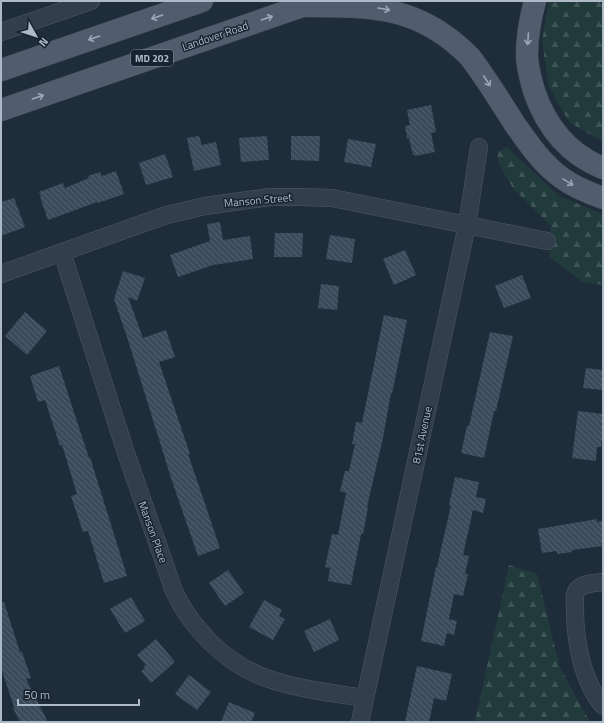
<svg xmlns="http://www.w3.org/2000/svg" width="604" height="723" font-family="'Titillium Web',sans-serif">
	<defs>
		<pattern id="forest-firs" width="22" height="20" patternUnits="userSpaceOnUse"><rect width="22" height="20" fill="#213a3c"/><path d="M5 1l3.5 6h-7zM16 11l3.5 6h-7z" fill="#3f5457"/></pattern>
		<pattern id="building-back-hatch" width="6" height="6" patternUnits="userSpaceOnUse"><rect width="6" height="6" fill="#3b4b5b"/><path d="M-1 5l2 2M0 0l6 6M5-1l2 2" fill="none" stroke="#556371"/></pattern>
	</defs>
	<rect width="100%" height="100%" fill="#1f2d3b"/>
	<!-- forest -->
	<g fill="url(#forest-firs)">
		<polygon points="549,1 603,1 603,142 569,122 549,87 542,41"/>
		<polygon points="507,147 559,196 603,214 603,285 583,282 549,257 551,226 513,188 499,165 497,152"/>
		<polygon points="509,565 537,574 560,668 590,722 475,722"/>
	</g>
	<!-- building -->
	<g fill="url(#building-back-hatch)">
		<polygon points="431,105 436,132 431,133 435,152 415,156 415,155 413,155 409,138 407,138 405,126 410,125 407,110"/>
		<polygon points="199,136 202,145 216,142 221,165 194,171 187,138"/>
		<polygon points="267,136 269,160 241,162 239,138"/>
		<polygon points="291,136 320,136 319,161 291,160"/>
		<polygon points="348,139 376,144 371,167 344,162"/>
		<polygon points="165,154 173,177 146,185 139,163"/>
		<polygon points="116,171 124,194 98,203 97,202 48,220 40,197 41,197 39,192 63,183 65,188 89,178 88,176 100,172 102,176"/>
		<polygon points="14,198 25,227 1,236 1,202"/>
		<polygon points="220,222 223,240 250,236 253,259 213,265 178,277 170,255 210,241 207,224"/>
		<polygon points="275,233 303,233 302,257 274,257"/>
		<polygon points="330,235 355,239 352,263 326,259"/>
		<polygon points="405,250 416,275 394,285 383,259"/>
		<polygon points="123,271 145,278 137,301 128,297 143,338 166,330 175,357 159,362 190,454 188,454 220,548 198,556 172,481 129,343 114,299"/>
		<polygon points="522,275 531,298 504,308 495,286"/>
		<polygon points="321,284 339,286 337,310 318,308"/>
		<polygon points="25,312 47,331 27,355 5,336"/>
		<polygon points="384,315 407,320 392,394 391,393 383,438 367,507 368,507 363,534 361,534 351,585 328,581 330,568 325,567 332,534 338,535 346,493 340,491 345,471 349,471 355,444 352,444 356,422 362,423"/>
		<polygon points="490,332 513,336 496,411 494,411 484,458 461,453 467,426 469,426"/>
		<polygon points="59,366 89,458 90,457 127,576 104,583 88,531 83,532 71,496 77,494 62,445 60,446 45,400 38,402 30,376"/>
		<polygon points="586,368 603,370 603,390 583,388"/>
		<polygon points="578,411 603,414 603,429 601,447 597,447 596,461 572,458"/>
		<polygon points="455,477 479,482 476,497 486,499 483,513 473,510 463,555 469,556 465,574 468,574 463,596 454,594 449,619 457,621 454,635 447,633 444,646 421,641 436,567 437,567 451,505 449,505"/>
		<polygon points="597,519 597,522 603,521 603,546 572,550 572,552 557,554 557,551 542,553 538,529"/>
		<polygon points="228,570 244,593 225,606 209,583"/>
		<polygon points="131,597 145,621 125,633 110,609"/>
		<polygon points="264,600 282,610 279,616 285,619 273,640 249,627"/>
		<polygon points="4,602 20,652 22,652 31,678 26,679 48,722 20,722 13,708 14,707 1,668 1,603"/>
		<polygon points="330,619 339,640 314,652 304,631"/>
		<polygon points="156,639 175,662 151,683 141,671 145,668 144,666 146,665 137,655"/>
		<polygon points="417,666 452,674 446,701 434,698 429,722 405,722"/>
		<polygon points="189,675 211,692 197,710 175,694"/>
		<polygon points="229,702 255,713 251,722 221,722"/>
	</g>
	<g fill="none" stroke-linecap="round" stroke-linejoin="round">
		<!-- minor casing -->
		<g stroke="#4e5966" stroke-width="18">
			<g id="minor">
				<polyline points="1,32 91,1"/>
				<path d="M62,252L125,450L174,591C191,628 226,664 266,678C297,689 332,693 365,698"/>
				<polyline points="1,274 127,229 167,215 205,206 270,197 302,197 332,198 547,241"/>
				<path d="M603,582C596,583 585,583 579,588C573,593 575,601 575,609C575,640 582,681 603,706"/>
				<polyline points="360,722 467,225 479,147"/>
			</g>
		</g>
		<!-- major casing -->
		<g stroke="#3d4755" stroke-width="23">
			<g id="major">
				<path d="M535,1C530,19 527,37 527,55C527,67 531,80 534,91C546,126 568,154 603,168"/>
				<path d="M303,6C372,6 419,5 470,57C486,78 500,101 514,123C528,143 542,164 562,178C574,187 589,193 603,198"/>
				<polyline points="1,70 202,1"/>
				<polyline points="1,110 317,1"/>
			</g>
		</g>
		<!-- minor -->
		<use href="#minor" stroke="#333e4c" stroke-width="17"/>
		<!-- major -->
		<use href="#major" stroke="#515d6c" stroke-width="22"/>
	</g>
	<!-- one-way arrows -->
	<defs><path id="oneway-shaft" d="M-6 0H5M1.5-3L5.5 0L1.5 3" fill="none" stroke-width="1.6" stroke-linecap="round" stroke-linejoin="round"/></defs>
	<g stroke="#9ba7b6">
		<use href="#oneway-shaft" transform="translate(384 9) rotate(10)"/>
		<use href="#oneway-shaft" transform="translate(157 17) rotate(161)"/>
		<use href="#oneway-shaft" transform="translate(267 18) rotate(-19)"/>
		<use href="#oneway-shaft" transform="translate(94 38) rotate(161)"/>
		<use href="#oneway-shaft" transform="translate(528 39) rotate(94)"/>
		<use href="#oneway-shaft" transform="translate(487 81) rotate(57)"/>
		<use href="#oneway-shaft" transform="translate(38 97) rotate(-19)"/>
		<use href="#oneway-shaft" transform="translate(568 182) rotate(32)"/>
	</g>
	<g text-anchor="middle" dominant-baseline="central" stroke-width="3" stroke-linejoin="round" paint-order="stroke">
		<!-- shield labels -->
		<rect fill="#192330" stroke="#818c9a" stroke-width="1" x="131" y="50" width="42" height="16" rx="3"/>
		<g font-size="10" font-weight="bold" fill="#aeb9c8">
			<text x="152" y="58">MD 202</text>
		</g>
		<!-- street labels -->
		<g font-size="11" fill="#aeb9c8" stroke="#192330">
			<text transform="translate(215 36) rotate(-19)">Landover Road</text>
			<text transform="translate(258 200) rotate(-5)">Manson Street</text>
			<text transform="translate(422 435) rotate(-78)">81st Avenue</text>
			<text transform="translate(153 532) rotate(70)">Manson Place</text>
		</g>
	</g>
	<!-- border -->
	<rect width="604" height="723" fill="none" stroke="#aeb9c8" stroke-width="4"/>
	<!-- north arrow -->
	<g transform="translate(36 36) rotate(129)" stroke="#192330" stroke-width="3" paint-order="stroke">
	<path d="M0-3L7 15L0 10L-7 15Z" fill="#aeb9c8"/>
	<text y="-6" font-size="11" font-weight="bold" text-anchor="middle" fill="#aeb9c8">N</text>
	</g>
	<!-- scale -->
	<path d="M18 699v6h121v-6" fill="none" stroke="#aeb9c8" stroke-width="2"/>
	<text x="24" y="699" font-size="12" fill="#aeb9c8" stroke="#192330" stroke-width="3" paint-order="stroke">50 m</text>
</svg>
